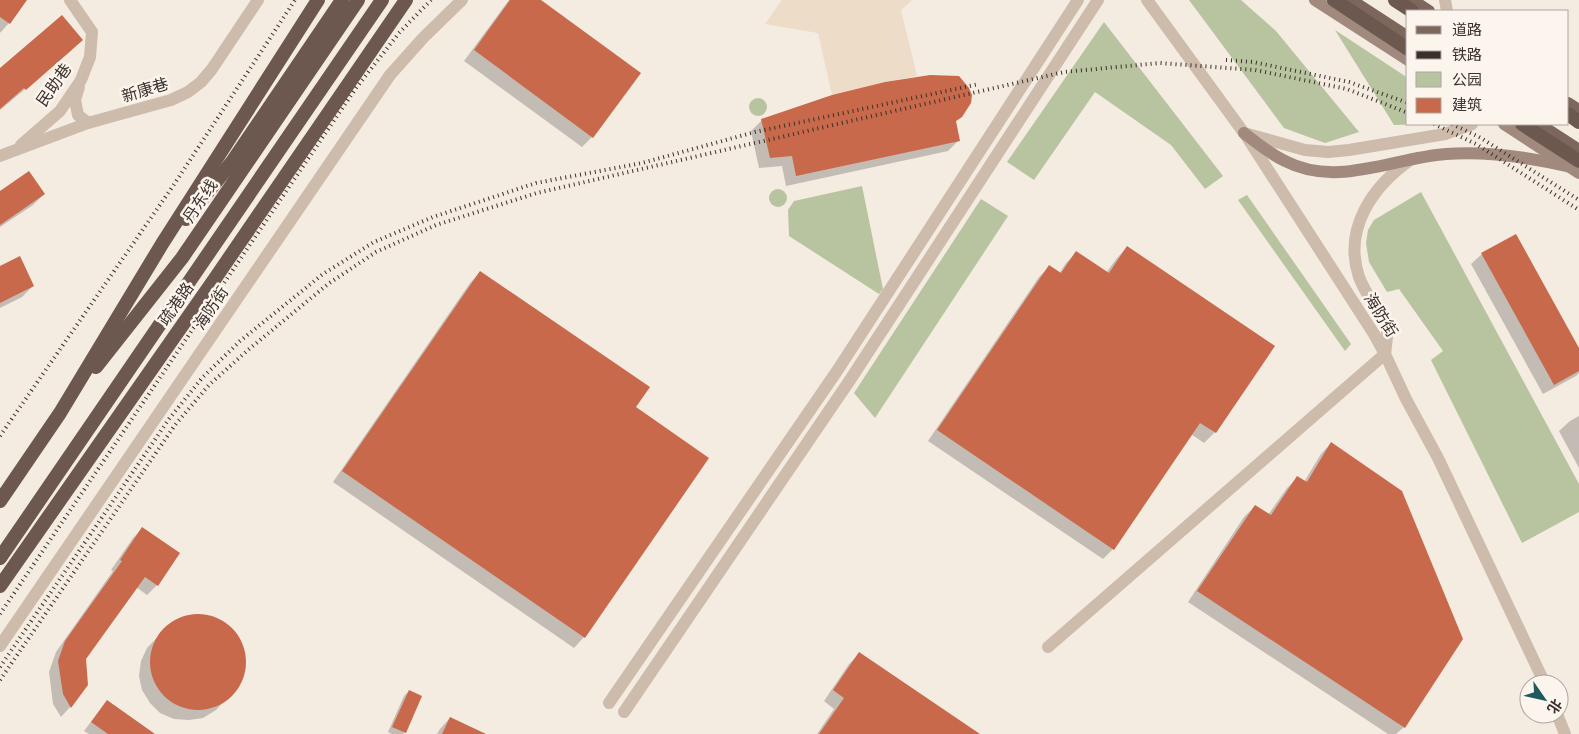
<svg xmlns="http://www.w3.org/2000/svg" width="1579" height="734" font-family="Rubik,'Noto Sans SC',sans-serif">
	<rect width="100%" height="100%" fill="#f4ebe1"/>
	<!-- green -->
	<g fill="#b8c4a0">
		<polygon points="1189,0 1241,0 1276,31 1359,132 1325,143 1284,128"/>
		<polygon points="1104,22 1223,176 1205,189 1171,145 1095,92 1034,180 1007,162"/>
		<polygon points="1335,30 1408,78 1408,124 1430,124 1394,125"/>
		<circle cx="758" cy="107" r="9"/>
		<polygon points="862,186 883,289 879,294 789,236 788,210 794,201"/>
		<circle cx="778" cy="198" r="9"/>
		<polygon points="1421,192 1579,484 1579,512 1522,543 1431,360 1443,351 1399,289 1387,292 1369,262 1366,243 1368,230 1374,220"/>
		<polygon points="1247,195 1351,344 1345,351 1238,200"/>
		<polygon points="981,199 1008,216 875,418 854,393"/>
	</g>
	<!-- plaza -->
	<polygon fill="#ecdcc8" points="782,0 912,0 901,10 917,76 885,82 832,95 818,33 765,24"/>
	<!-- shadow -->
	<g fill="#0003">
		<polygon points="0,0 20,0 9,23 0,33"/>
		<polygon points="509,0 539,0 592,137 582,147 464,61"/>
		<polygon points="72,50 0,110 0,70"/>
		<polygon points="961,117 955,122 959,140 948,151 786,186 782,166 759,168 751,131 762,120"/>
		<polygon points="0,192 44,194 33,205 0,227"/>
		<polygon points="1127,247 1273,346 1215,432 1204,443 1191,434 1113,549 1103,559 928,441 1039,277 1049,267 1059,274 1066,263 1076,253 1106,273 1117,258"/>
		<polygon points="1482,254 1579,351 1579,373 1576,376 1543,394 1471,264"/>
		<polygon points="0,267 33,286 22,297 0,308"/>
		<polygon points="480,272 634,408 584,637 574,648 333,482 470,283"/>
		<polygon points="1579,416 1579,468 1559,431 1570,421"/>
		<polygon points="1331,443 1404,727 1396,734 1388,734 1188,602 1244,517 1255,506 1268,515 1287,488 1297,478 1304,482 1321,454"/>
		<polygon points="143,528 157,585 147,595 136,587 85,659 87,685 70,707 61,717 53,704 49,672 56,652 113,571 111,570 133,538"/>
		<polygon points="196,615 210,616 224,622 235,632 242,645 245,660 243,674 237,688 216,710 203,718 189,720 174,719 160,713 150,703 142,690 139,676 141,661 147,648 169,625 181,618"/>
		<polygon points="859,654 978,734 817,734 834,709 824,701 849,664"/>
		<polygon points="409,691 405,732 403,734 392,734 388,732 404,696"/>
		<polygon points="107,701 153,734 89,734 84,731"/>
		<polygon points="450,718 483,734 437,734 440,729"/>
	</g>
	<!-- building -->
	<g fill="#c8694b">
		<polygon points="0,0 27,0 10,24 0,17"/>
		<polygon points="510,0 541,0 641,73 593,138 474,50"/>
		<polygon points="62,15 83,40 26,90 24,88 0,109 0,68"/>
		<polygon points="930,75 959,76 969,88 972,95 971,103 962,117 956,121 960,141 796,176 792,156 770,158 761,119 832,95 885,82"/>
		<polygon points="29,171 45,194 0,225 0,191"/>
		<polygon points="1516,234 1579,348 1579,371 1554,385 1481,253"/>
		<polygon points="1127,246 1275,346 1216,433 1200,423 1114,550 937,430 1049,265 1061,273 1076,251 1109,273"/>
		<polygon points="20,256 34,286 0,303 0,266"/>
		<polygon points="480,271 650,387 636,407 709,458 585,638 342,471"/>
		<polygon points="1331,442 1402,491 1463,639 1405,728 1197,591 1255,505 1271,515 1297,476 1307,482"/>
		<polygon points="142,527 180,553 158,586 145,577 86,659 88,685 71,708 63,694 58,661 65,641 122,561 120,560"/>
		<circle cx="198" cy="662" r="48"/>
		<polygon points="859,652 980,734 819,734 844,698 833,690"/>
		<polygon points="409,690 422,696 406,733 392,727"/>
		<polygon points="107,700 155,734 108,734 91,722"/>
		<polygon points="450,717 486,734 442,734"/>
	</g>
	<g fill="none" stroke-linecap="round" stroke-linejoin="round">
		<!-- minor -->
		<g stroke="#cdbbac" stroke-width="12">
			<polyline points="1445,0 1447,11"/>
			<polyline points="79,87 75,100 78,115 88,123"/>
			<polyline points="1245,134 1374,334 1385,354 1406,399 1438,458 1545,684"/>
			<polyline points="21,145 60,111 81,80 90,57 92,32 70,0"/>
			<polyline points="0,156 88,123 171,100 188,92 201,82 212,69 258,0"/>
			<path d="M1385,354C1386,345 1388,335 1387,327C1386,323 1382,318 1379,314C1372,302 1364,290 1359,277C1343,229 1372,187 1410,160"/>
			<polyline points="1048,647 1385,354"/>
			<polyline points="609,703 837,371 1078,0"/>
			<polyline points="624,712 850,380 1098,0"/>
			<polyline points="1557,714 1565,734"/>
		</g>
		<!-- tertiary -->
		<g stroke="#cdbbac" stroke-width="12">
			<polyline points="1147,0 1244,133 1305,150 1328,152 1349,150 1445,134 1472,124"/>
			<polyline points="0,646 390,75 423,38 462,0"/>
		</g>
		<!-- secondary -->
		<g stroke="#a18a7d" stroke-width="12">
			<polyline points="1315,0 1408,60"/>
			<polyline points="1504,124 1579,173"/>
			<path d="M1244,133C1257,143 1270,154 1285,161C1337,188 1392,158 1446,154C1489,151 1529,157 1571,167"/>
		</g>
		<!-- primary -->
		<g stroke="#7d675c" stroke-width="12">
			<polyline points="1351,0 1408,37"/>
			<polyline points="1412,0 1429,11"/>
			<polyline points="1568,103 1579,110"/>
			<polyline points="1539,124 1579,150"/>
		</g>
		<!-- trunk -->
		<g stroke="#6c584f" stroke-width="14">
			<polyline points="1334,0 1408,49"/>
			<polyline points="1395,0 1412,11"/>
			<polyline points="1568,114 1579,122"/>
			<polyline points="1522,124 1579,161"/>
			<polyline points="186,219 232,162 342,0"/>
			<polyline points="96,367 182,258 358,0"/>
			<polyline points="0,501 60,413 162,244 318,0"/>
			<polyline points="0,558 382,0"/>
			<polyline points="0,586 214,280 406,0"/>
		</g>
		<!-- rail -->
		<g stroke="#3b302b" stroke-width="4" stroke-dasharray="1 4" stroke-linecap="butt">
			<polyline points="1226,60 1253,62 1349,82 1408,103"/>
			<polyline points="1434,124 1476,144 1579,210"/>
			<polyline points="1452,124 1481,138 1579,200"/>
			<polyline points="0,436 173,186 295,0"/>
			<polyline points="0,614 356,88 399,33 431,0"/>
			<polyline points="0,667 169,419 202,378 240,341 323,274 374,242 433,217 536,183 642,163 755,132 979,84"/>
			<polyline points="0,680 175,425 209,385 248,350 328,284 376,252 436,225 537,193 1064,72 1160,63 1255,70 1347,89 1408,113"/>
		</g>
	</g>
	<g text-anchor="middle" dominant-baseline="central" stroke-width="5" stroke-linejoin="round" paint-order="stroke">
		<!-- street labels -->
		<g font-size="16" fill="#3b302b" stroke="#fbf5ee">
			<text transform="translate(54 85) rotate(-55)">民助巷</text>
			<text transform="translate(145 90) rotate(-17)">新康巷</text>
			<text transform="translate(200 201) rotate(-56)">丹东线</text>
			<text transform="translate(176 304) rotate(-55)">疏港路</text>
			<text transform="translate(211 308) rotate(-56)">海防街</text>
			<text transform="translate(1381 315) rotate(58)">海防街</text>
		</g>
	</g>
	<!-- legend -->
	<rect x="1406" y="10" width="162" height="115" fill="#fbf5ee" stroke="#aea6a0"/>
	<rect x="1416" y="26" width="25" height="8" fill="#7d675c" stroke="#aea6a0"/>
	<text x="1452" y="35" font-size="15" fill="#3b302b">道路</text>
	<rect x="1416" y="51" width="25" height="8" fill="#3b302b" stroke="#aea6a0"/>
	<text x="1452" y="60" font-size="15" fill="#3b302b">铁路</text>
	<rect x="1416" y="72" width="25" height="15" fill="#b8c4a0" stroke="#aea6a0"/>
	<text x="1452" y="85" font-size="15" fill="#3b302b">公园</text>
	<rect x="1416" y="98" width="25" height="15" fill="#c8694b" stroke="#aea6a0"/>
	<text x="1452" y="110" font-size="15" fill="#3b302b">建筑</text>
	<!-- north arrow -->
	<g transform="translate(1544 699) rotate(124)"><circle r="24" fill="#fbf5ee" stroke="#aea6a0"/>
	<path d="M0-4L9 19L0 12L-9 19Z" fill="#1f5a5e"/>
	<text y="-8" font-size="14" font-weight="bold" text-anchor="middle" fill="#3b302b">北</text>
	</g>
</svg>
